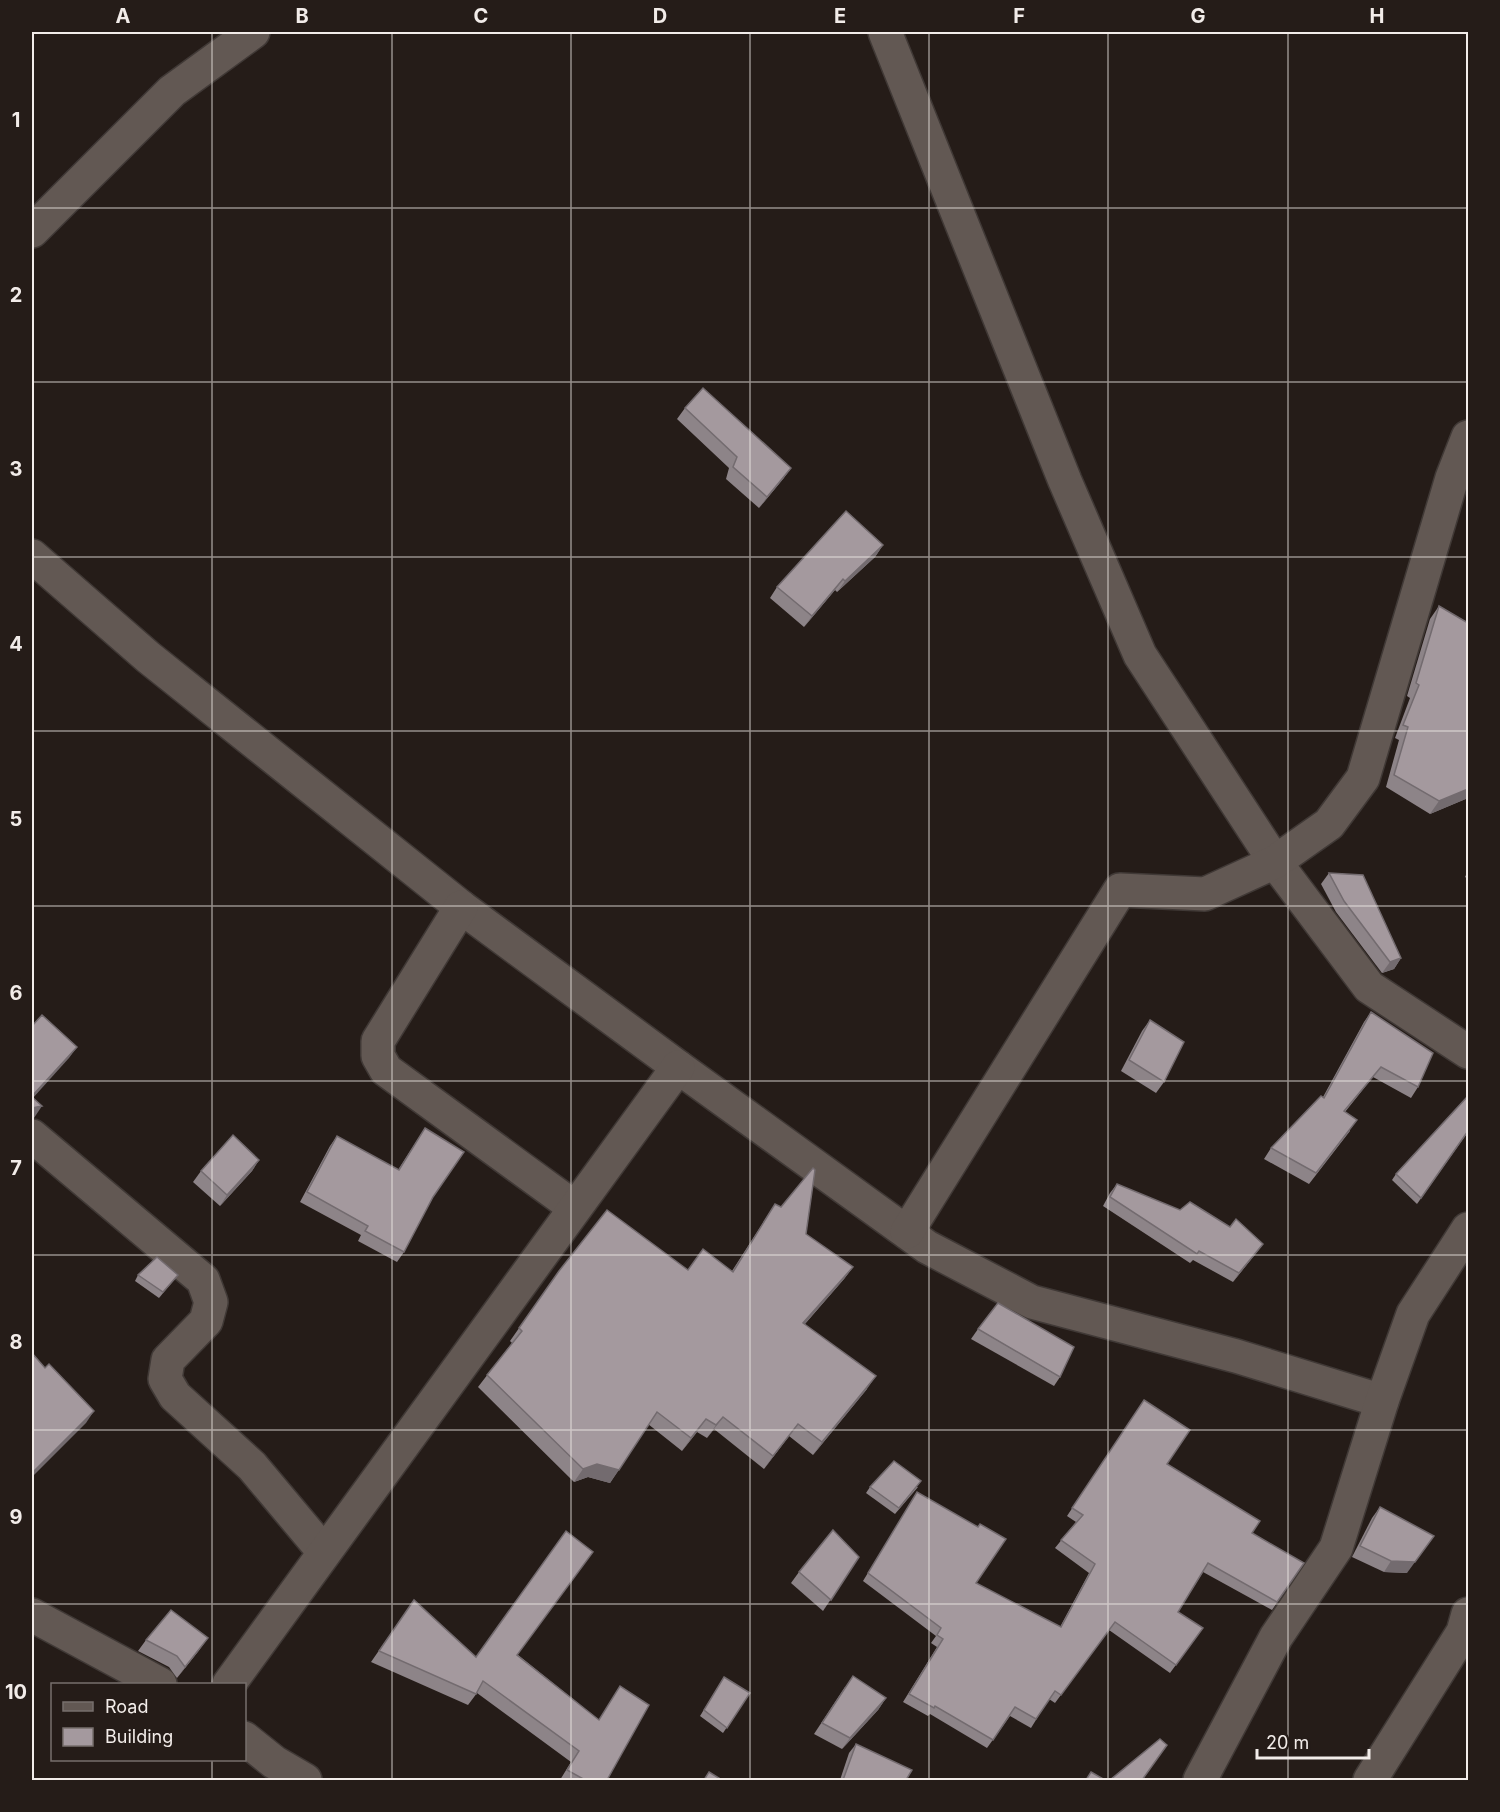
<svg xmlns="http://www.w3.org/2000/svg" width="1500" height="1812" font-family="Inter,sans-serif">
	<rect width="100%" height="100%" fill="#251c18"/>
	<g fill="none" stroke-linecap="round" stroke-linejoin="round">
		<!-- minor casing -->
		<g stroke="#403936" stroke-width="36">
			<g id="minor">
				<polyline points="885,32 1065,481 1140,655 1275,862 1369,987 1468,1052"/>
				<polyline points="32,231 172,91 253,32"/>
				<polyline points="32,556 148,657 461,907 678,1067 927,1247 1032,1302 1236,1356 1382,1401"/>
				<polyline points="461,907 378,1041 378,1056 386,1070 574,1207"/>
				<polyline points="32,1136 203,1280 211,1302 206,1321 168,1360 165,1379 175,1396 252,1466 324,1552"/>
				<polyline points="907,1232 1120,890 1205,894 1275,862 1329,824 1363,778 1452,478 1468,437"/>
				<polyline points="32,1615 160,1684"/>
				<polyline points="229,1684 678,1067"/>
				<polyline points="244,1738 274,1762 305,1780"/>
				<polyline points="1200,1780 1276,1637 1336,1548 1382,1401 1413,1314 1468,1229"/>
				<polyline points="1370,1780 1463,1632 1468,1614"/>
			</g>
		</g>
		<!-- minor -->
		<use href="#minor" stroke="#625853" stroke-width="33"/>
	</g>
	<!-- wall -->
	<g fill="#8d8488">
		<polygon points="685,408 791,468 783,479 759,508 726,479 729,468 677,419"/>
		<polygon points="883,545 875,557 837,592 835,590 804,627 770,598 777,587"/>
		<polygon points="1439,606 1468,623 1468,798 1430,814 1386,787 1399,740 1395,738 1410,698 1407,696 1430,619"/>
		<polygon points="1468,871 1468,879 1465,877"/>
		<polygon points="1329,873 1401,958 1394,969 1382,973 1336,912 1321,884"/>
		<polygon points="1371,1012 1418,1087 1411,1098 1373,1077 1345,1112 1350,1131 1309,1184 1264,1159 1271,1148 1323,1097 1364,1022"/>
		<polygon points="1150,1020 1164,1082 1156,1093 1121,1071 1142,1031"/>
		<polygon points="425,1128 433,1197 404,1252 397,1262 358,1241 361,1235 300,1202 330,1146 337,1136 398,1170"/>
		<polygon points="1468,1132 1417,1204 1392,1180 1396,1174"/>
		<polygon points="259,1160 252,1171 220,1206 193,1182 201,1171"/>
		<polygon points="1117,1184 1180,1210 1230,1227 1263,1244 1233,1282 1193,1260 1190,1263 1103,1206 1110,1193"/>
		<polygon points="775,1204 806,1234 853,1267 844,1279 805,1324 867,1389 813,1455 789,1436 764,1469 714,1429 707,1438 697,1432 682,1451 648,1424 610,1483 588,1477 574,1482 478,1387 512,1343 510,1341 559,1271 688,1270 732,1271"/>
		<polygon points="138,1275 174,1280 159,1298 135,1281"/>
		<polygon points="978,1329 1060,1377 1054,1386 971,1339"/>
		<polygon points="1144,1400 1167,1464 1252,1533 1304,1563 1272,1610 1203,1572 1178,1612 1203,1628 1170,1673 1109,1630 1055,1703 1049,1699 1031,1728 1010,1716 987,1748 930,1714 928,1716 903,1702 937,1647 931,1643 936,1636 863,1581 917,1492 977,1527 980,1524 976,1583 1060,1627 1089,1573 1055,1548 1076,1522 1067,1516"/>
		<polygon points="870,1487 918,1487 895,1514 866,1493"/>
		<polygon points="1380,1507 1407,1573 1384,1572 1352,1557 1372,1518"/>
		<polygon points="859,1557 823,1611 791,1583 799,1572"/>
		<polygon points="414,1600 476,1657 518,1655 599,1720 620,1686 607,1780 560,1780 571,1762 477,1693 468,1705 371,1662"/>
		<polygon points="146,1640 200,1649 177,1678 169,1667 138,1651"/>
		<polygon points="724,1677 750,1693 723,1733 700,1716"/>
		<polygon points="845,1687 886,1698 878,1710 842,1749 814,1734"/>
		<polygon points="856,1744 906,1780 840,1780 849,1753"/>
	</g>
	<!-- shaded-wall -->
	<g fill="#736b6f">
		<polygon points="791,468 783,479 759,508 767,497"/>
		<polygon points="883,545 875,557 837,592 845,581"/>
		<polygon points="843,579 835,590 804,627 812,616"/>
		<polygon points="1468,789 1468,798 1430,814 1439,801"/>
		<polygon points="1401,958 1394,969 1382,973 1390,962"/>
		<polygon points="77,1047 69,1058 32,1099 32,1096"/>
		<polygon points="42,1106 34,1118 32,1118 32,1108"/>
		<polygon points="259,1160 252,1171 220,1206 227,1195"/>
		<polygon points="1263,1244 1257,1252 1233,1282 1239,1273"/>
		<polygon points="853,1267 844,1279 795,1335 803,1323"/>
		<polygon points="876,1376 867,1389 813,1455 822,1442"/>
		<polygon points="94,1411 86,1423 32,1477 32,1473"/>
		<polygon points="723,1417 714,1429 707,1438 716,1425"/>
		<polygon points="706,1419 697,1432 682,1451 691,1438"/>
		<polygon points="798,1424 789,1436 764,1469 773,1456"/>
		<polygon points="597,1464 619,1470 610,1483 588,1477 574,1482 583,1469"/>
		<polygon points="1434,1536 1407,1573 1384,1572 1391,1561"/>
		<polygon points="208,1638 200,1649 177,1678 185,1667"/>
		<polygon points="886,1698 878,1710 842,1749 850,1738"/>
	</g>
	<!-- building -->
	<g fill="#a4999e" stroke="#736b6f" stroke-width="1.5">
		<polygon points="703,388 791,468 767,497 733,467 737,457 685,408"/>
		<polygon points="846,511 883,545 845,581 843,579 812,616 777,587"/>
		<polygon points="1439,606 1468,623 1468,789 1439,801 1394,775 1408,727 1403,725 1419,685 1416,683"/>
		<polygon points="1329,873 1363,875 1401,958 1390,962 1344,901"/>
		<polygon points="1371,1012 1433,1053 1418,1087 1381,1067 1344,1111 1357,1120 1316,1173 1271,1148 1321,1096 1324,1098"/>
		<polygon points="42,1015 77,1047 32,1096 32,1026"/>
		<polygon points="1150,1020 1184,1042 1164,1082 1129,1060"/>
		<polygon points="1468,1096 1468,1131 1421,1198 1396,1174"/>
		<polygon points="32,1097 42,1106 32,1108"/>
		<polygon points="425,1128 464,1152 433,1197 404,1252 365,1231 368,1226 307,1192 337,1136 399,1170"/>
		<polygon points="233,1135 259,1160 227,1195 201,1171"/>
		<polygon points="813,1168 815,1170 806,1234 853,1267 803,1323 876,1376 822,1442 798,1424 773,1456 723,1417 716,1425 706,1419 691,1438 657,1412 619,1470 597,1464 583,1469 487,1375 522,1331 519,1328 559,1271 607,1210 688,1270 703,1249 733,1272 775,1204 781,1207"/>
		<polygon points="1117,1184 1180,1210 1190,1202 1230,1227 1236,1219 1263,1244 1239,1273 1199,1251 1197,1254 1110,1197"/>
		<polygon points="157,1257 178,1275 163,1292 138,1275"/>
		<polygon points="998,1303 1074,1347 1060,1377 978,1329"/>
		<polygon points="32,1353 45,1368 49,1364 94,1411 32,1473"/>
		<polygon points="1144,1400 1190,1430 1167,1464 1260,1521 1252,1533 1304,1563 1277,1602 1208,1563 1178,1612 1203,1628 1176,1665 1115,1622 1061,1695 1055,1691 1036,1719 1015,1707 993,1740 935,1706 934,1708 909,1694 943,1639 937,1635 941,1628 868,1573 917,1492 978,1527 980,1524 1006,1539 976,1583 1061,1627 1095,1564 1061,1540 1083,1515 1072,1508"/>
		<polygon points="894,1461 921,1481 899,1508 870,1487"/>
		<polygon points="1380,1507 1434,1536 1415,1562 1391,1561 1360,1546"/>
		<polygon points="833,1530 859,1557 831,1600 799,1572"/>
		<polygon points="566,1531 593,1552 517,1655 599,1720 620,1686 649,1705 607,1780 585,1780 567,1770 579,1751 483,1681 476,1694 379,1651 414,1600 476,1657"/>
		<polygon points="171,1610 208,1638 185,1667 177,1656 146,1640"/>
		<polygon points="853,1676 886,1698 850,1738 822,1723"/>
		<polygon points="724,1677 750,1693 727,1728 704,1710"/>
		<polygon points="1160,1739 1167,1745 1142,1780 1110,1780"/>
		<polygon points="856,1744 912,1770 906,1780 843,1780"/>
		<polygon points="709,1772 722,1780 704,1780"/>
		<polygon points="1091,1772 1105,1780 1086,1780"/>
	</g>
	<!-- grid -->
	<path fill="none" stroke="#f2ece9" stroke-width="1.5" stroke-opacity="0.55" d="M212,32V1684M392,32V1780M571,32V1780M750,32V1780M929,32V1780M1108,32V1780M1288,32V1780M32,208H1468M32,382H1468M32,557H1468M32,731H1468M32,906H1468M32,1081H1468M32,1255H1468M32,1430H1468M32,1604H1468M212,1760V1780"/>
	<!-- border -->
	<rect width="1500" height="1812" fill="none" stroke="#251c18" stroke-width="66"/>
	<!-- legend -->
	<rect x="51" y="1683" width="195" height="78" fill="#251c18" stroke="#776f6c" stroke-width="1.5"/>
	<rect x="63" y="1702" width="30" height="9" fill="#625853" stroke="#776f6c" stroke-width="1.5"/>
	<text x="105" y="1713" font-size="18" fill="#f2ece9">Road</text>
	<rect x="63" y="1728" width="30" height="18" fill="#a4999e" stroke="#776f6c" stroke-width="1.5"/>
	<text x="105" y="1743" font-size="18" fill="#f2ece9">Building</text>
	<!-- scale -->
	<path d="M1257 1749v9h112v-9" fill="none" stroke="#f2ece9" stroke-width="3"/>
	<text x="1266" y="1749" font-size="18" fill="#f2ece9" stroke="#251c18" stroke-width="4.5" paint-order="stroke">20 m</text>
	<rect x="33" y="33" width="1434" height="1746" fill="none" stroke="#f2ece9" stroke-width="2"/>
	<g font-size="20" text-anchor="middle" font-weight="bold" fill="#f2ece9">
		<text x="123" y="23">A</text>
		<text x="302" y="23">B</text>
		<text x="481" y="23">C</text>
		<text x="660" y="23">D</text>
		<text x="840" y="23">E</text>
		<text x="1019" y="23">F</text>
		<text x="1198" y="23">G</text>
		<text x="1377" y="23">H</text>
		<text x="16" y="127">1</text>
		<text x="16" y="302">2</text>
		<text x="16" y="476">3</text>
		<text x="16" y="651">4</text>
		<text x="16" y="826">5</text>
		<text x="16" y="1000">6</text>
		<text x="16" y="1175">7</text>
		<text x="16" y="1349">8</text>
		<text x="16" y="1524">9</text>
		<text x="16" y="1699">10</text>
	</g>
</svg>
